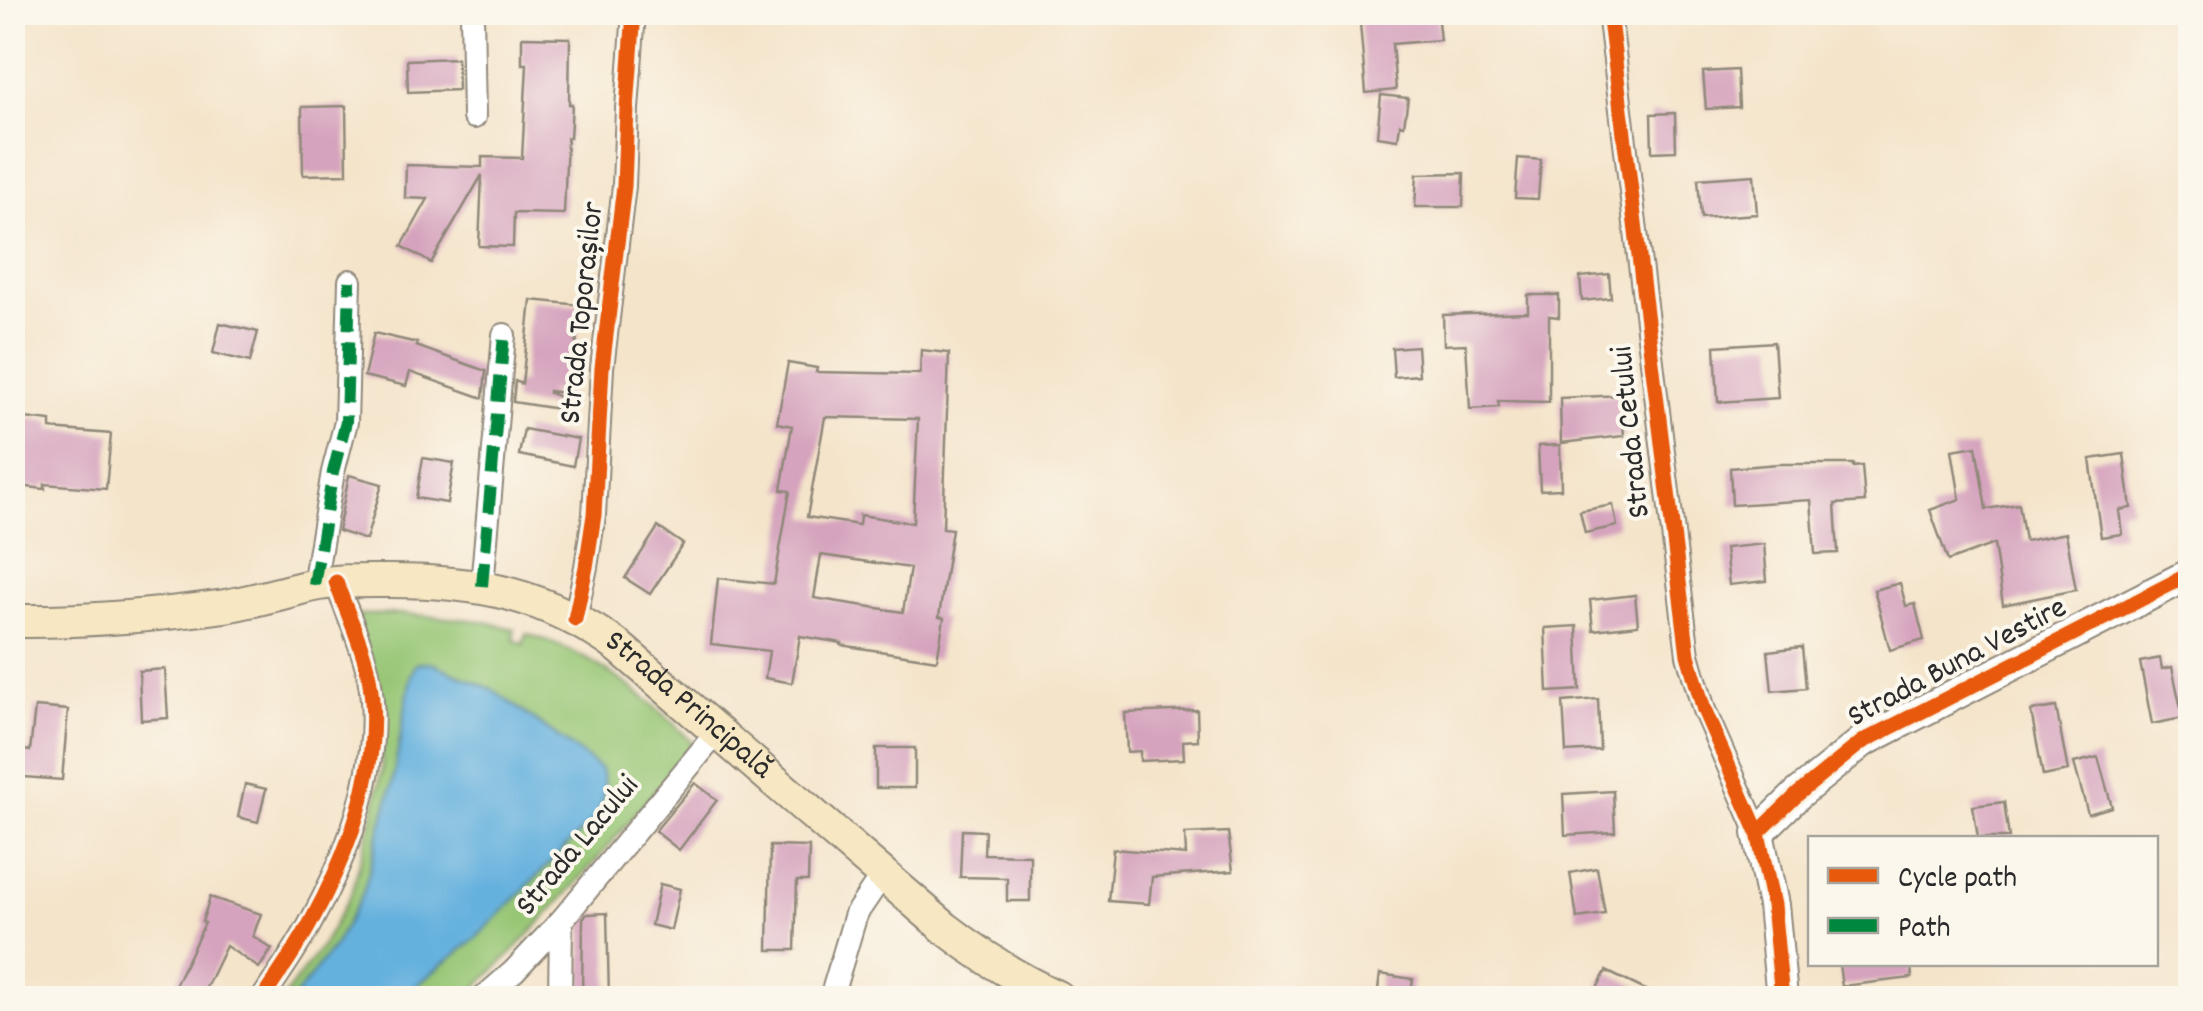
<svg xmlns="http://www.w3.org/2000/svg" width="2203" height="1011" font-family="Dekko,sans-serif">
	<rect width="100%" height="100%" fill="#fbf7ec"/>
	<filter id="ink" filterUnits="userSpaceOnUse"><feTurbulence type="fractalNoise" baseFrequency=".01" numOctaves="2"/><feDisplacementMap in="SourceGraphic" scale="20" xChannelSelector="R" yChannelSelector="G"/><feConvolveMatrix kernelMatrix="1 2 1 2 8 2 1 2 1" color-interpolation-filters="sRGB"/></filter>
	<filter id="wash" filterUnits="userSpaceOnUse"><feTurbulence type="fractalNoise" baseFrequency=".0048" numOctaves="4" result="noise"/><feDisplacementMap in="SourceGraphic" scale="40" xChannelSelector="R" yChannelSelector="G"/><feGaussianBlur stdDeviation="2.25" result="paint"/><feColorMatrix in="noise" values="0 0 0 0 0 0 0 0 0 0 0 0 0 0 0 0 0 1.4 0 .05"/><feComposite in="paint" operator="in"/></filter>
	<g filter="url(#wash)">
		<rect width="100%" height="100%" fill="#f4e4ca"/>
		<!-- green -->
		<path fill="#97c675" stroke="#617850" stroke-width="2.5" d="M404,614L482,621L514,629V640L523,644L527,634C592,653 645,693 692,742L685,755C614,840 546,923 465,998H283L323,944L351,894L372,820L382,769L381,720L357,615Z"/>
		<!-- water -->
		<path fill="#65b1de" stroke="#486e84" stroke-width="2.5" d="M429,662L492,689L601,769C607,789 605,802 594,819L476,938L401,998H294L335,944L363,893L392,785L411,675L416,664Z"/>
		<g id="blocks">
			<!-- building -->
			<g fill="#d5a3bd" fill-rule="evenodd">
				<polygon points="1359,12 1437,12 1440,40 1392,44 1396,90 1366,93"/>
				<polygon points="522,37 570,38 569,104 572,104 570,138 567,138 564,214 514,213 513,247 479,246 482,175 431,263 402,246 428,199 405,198 406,165 482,167 482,157 522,158 527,64 522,64"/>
				<polygon points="457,58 458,90 408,92 407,60"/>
				<polygon points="1737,70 1739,107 1706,109 1703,72"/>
				<polygon points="1381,95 1408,98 1404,125 1400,124 1398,139 1377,136"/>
				<polygon points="346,106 347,174 303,175 302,107"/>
				<polygon points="1675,113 1676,151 1652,152 1651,114"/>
				<polygon points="1518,158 1541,160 1538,199 1515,198"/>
				<polygon points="1464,173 1463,207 1415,207 1417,174"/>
				<polygon points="1754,175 1757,214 1701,218 1698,179"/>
				<polygon points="1609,274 1611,298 1582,301 1580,277"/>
				<polygon points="1528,295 1559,295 1559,317 1549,316 1549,402 1498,401 1499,407 1470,409 1466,344 1444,345 1443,315 1528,312"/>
				<polygon points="531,300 581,305 570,394 549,391 549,393 568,400 565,410 513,402 515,381 522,384"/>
				<polygon points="220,323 258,332 250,362 213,353"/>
				<polygon points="374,333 417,343 416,346 486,371 483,398 410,372 406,386 364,376"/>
				<polygon points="1774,342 1778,398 1718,402 1715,346"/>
				<polygon points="1417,346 1419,375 1394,377 1392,348"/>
				<path d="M921,350L949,353L943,528L952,529L939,617L944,618L937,660L841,645L842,643L800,636L792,683L765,678L769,651L711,644L718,578L774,584L790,491L781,490L792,426L777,423L788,363L817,368L816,372L920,374ZM825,417L918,419L913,523L860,515L859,525L807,517ZM821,555L910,568L903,612L814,598Z"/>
				<polygon points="1621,395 1624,436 1561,443 1560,398"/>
				<polygon points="25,418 51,421 51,429 111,434 106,489 45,484 45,489 19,486"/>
				<polygon points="524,429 578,439 573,466 519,455"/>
				<polygon points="1560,445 1561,489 1540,490 1538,446"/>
				<polygon points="1976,446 1986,509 2019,504 2025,541 2066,533 2076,590 2003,605 1994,544 1948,561 1930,510 1960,499 1952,450"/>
				<polygon points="2124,454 2131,508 2119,510 2122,534 2101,537 2090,459"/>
				<polygon points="423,458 454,463 447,503 416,498"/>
				<polygon points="1778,464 1853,464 1853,467 1862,466 1865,502 1835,504 1838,553 1815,554 1811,500 1732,505 1730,468"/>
				<polygon points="349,475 382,484 366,540 338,531"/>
				<polygon points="1613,505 1617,526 1585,533 1580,511"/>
				<polygon points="658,527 683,544 650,594 625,578"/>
				<polygon points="1764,544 1767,581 1729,585 1725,548"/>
				<polygon points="1900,583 1906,606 1915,604 1924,640 1890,650 1874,590"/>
				<polygon points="1635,595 1638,625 1593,630 1590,600"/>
				<polygon points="1577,626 1580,690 1548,692 1545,628"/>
				<polygon points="1802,647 1806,688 1772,691 1768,651"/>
				<polygon points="2160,658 2162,669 2172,667 2183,718 2152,724 2140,662"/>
				<polygon points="165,669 168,718 141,720 139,671"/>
				<polygon points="1598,699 1600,750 1566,752 1563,702"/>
				<polygon points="35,707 68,710 62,780 12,776 12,748 30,751"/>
				<polygon points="2056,707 2068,771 2043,776 2031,711"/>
				<polygon points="1197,710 1198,740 1183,741 1184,759 1140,761 1140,751 1127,752 1125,713"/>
				<rect x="876" y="748" width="39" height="40"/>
				<polygon points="2098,757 2112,807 2088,814 2074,763"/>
				<polygon points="695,783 717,800 679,850 655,831"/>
				<polygon points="245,784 266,789 258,822 238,817"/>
				<polygon points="1613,791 1615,832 1565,835 1563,794"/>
				<polygon points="2004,802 2009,838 1978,838 1973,806"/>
				<polygon points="962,830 985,831 984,854 1030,855 1030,901 1007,901 1007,878 960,877"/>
				<polygon points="1228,832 1233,871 1152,877 1149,904 1108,901 1113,849 1186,855 1185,834"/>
				<polygon points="770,846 809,847 808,881 797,881 795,950 768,950"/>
				<polygon points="1597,868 1605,914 1577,918 1570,873"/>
				<polygon points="660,884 680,889 671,930 651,925"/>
				<polygon points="210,897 261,914 253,936 272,949 259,968 226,946 201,998 169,998 205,923 202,922"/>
				<polygon points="607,913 609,998 582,998 583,918 587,914"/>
				<polygon points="1839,964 1911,964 1912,978 1842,986"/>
				<polygon points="1606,971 1662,998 1592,998"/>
				<polygon points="1380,974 1413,979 1410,998 1377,998"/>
			</g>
		</g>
	</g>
	<g filter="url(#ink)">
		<use href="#blocks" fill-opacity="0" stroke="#90887a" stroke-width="2.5"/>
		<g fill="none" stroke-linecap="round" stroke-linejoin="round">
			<!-- minor casing -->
			<g stroke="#90887a" stroke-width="26">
				<g id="minor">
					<polyline points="472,12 474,117"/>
					<polyline points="1609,12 1688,655 1704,710 1758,833"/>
					<polyline points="314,585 333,472 346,422 350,281"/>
					<polyline points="482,586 504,335"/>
					<polyline points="575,619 586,567 594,515 602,368 624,186 627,109 634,12"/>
					<path d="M263,998C279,973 298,947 312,920C351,848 384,760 369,677C364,648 346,611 336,582"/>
					<polyline points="483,998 514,971 561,921 718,731"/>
					<polyline points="560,998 561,921"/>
					<polyline points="831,998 856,914 883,874"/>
				</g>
			</g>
			<!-- tertiary casing -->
			<g stroke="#90887a" stroke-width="34">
				<polyline id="tertiary" points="1782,998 1773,905 1758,833 1798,794 1862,742 2190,574"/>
			</g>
			<!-- secondary casing -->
			<g stroke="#90887a" stroke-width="36">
				<g id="secondary">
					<path id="s1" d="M12,621C84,622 154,616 225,606C255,601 284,592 314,585C339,580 365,581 390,581C479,581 545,594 619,647L945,928C981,956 1017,979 1059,998"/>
				</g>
			</g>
			<!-- minor -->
			<use href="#minor" stroke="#fff" stroke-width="22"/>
			<!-- tertiary -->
			<use href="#tertiary" stroke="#fff" stroke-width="30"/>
			<!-- secondary -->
			<use href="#secondary" stroke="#f7e8c3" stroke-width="32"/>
			<!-- quiet -->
			<g stroke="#00873e" stroke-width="12" stroke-dasharray="25 12" stroke-linecap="butt">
				<polyline points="314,585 333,472 346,422 350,281"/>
				<polyline points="482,586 504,335"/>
			</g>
			<!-- cycleway casing -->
			<g stroke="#fbf7ec" stroke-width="21">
				<g id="cycleway">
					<polyline points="1609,12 1688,655 1704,710 1758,833 1773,905 1782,998"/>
					<polyline points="575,619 586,567 594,515 602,368 624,186 627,109 634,12"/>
					<polyline points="1758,833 1798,794 1862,742 2190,574"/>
					<path d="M263,998C279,973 298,947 312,920C351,848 384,760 369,677C364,648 346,611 336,582"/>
				</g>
			</g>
			<!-- cycleway -->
			<use href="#cycleway" stroke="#e8590c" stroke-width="15"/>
		</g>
	</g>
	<g text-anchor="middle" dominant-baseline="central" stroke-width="8" stroke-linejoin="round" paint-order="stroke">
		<!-- street labels -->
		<g font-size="32" fill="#2b2b2b" stroke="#fbf7ec">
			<text transform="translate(584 313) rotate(-84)">Strada Toporașilor</text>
			<text transform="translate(1633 432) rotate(-96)">Strada Cetului</text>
			<text transform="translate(1958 664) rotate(-28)">Strada Buna Vestire</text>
			<text stroke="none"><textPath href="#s1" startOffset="715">Strada Principală</textPath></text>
			<text transform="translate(579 847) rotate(-50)">Strada Lacului</text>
		</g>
	</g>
	<!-- margin -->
	<rect width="2203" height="1011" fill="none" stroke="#fbf7ec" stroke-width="50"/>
	<!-- legend -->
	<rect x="1808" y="836" width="350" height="130" fill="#fbf7ec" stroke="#a8a59f" stroke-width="2.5"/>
	<rect x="1828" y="868" width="50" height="15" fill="#e8590c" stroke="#a8a59f" stroke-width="2.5"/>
	<text x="1898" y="886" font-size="30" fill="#2b2b2b">Cycle path</text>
	<rect x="1828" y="918" width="50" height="15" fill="#00873e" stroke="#a8a59f" stroke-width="2.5"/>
	<text x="1898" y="936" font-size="30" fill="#2b2b2b">Path</text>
</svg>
